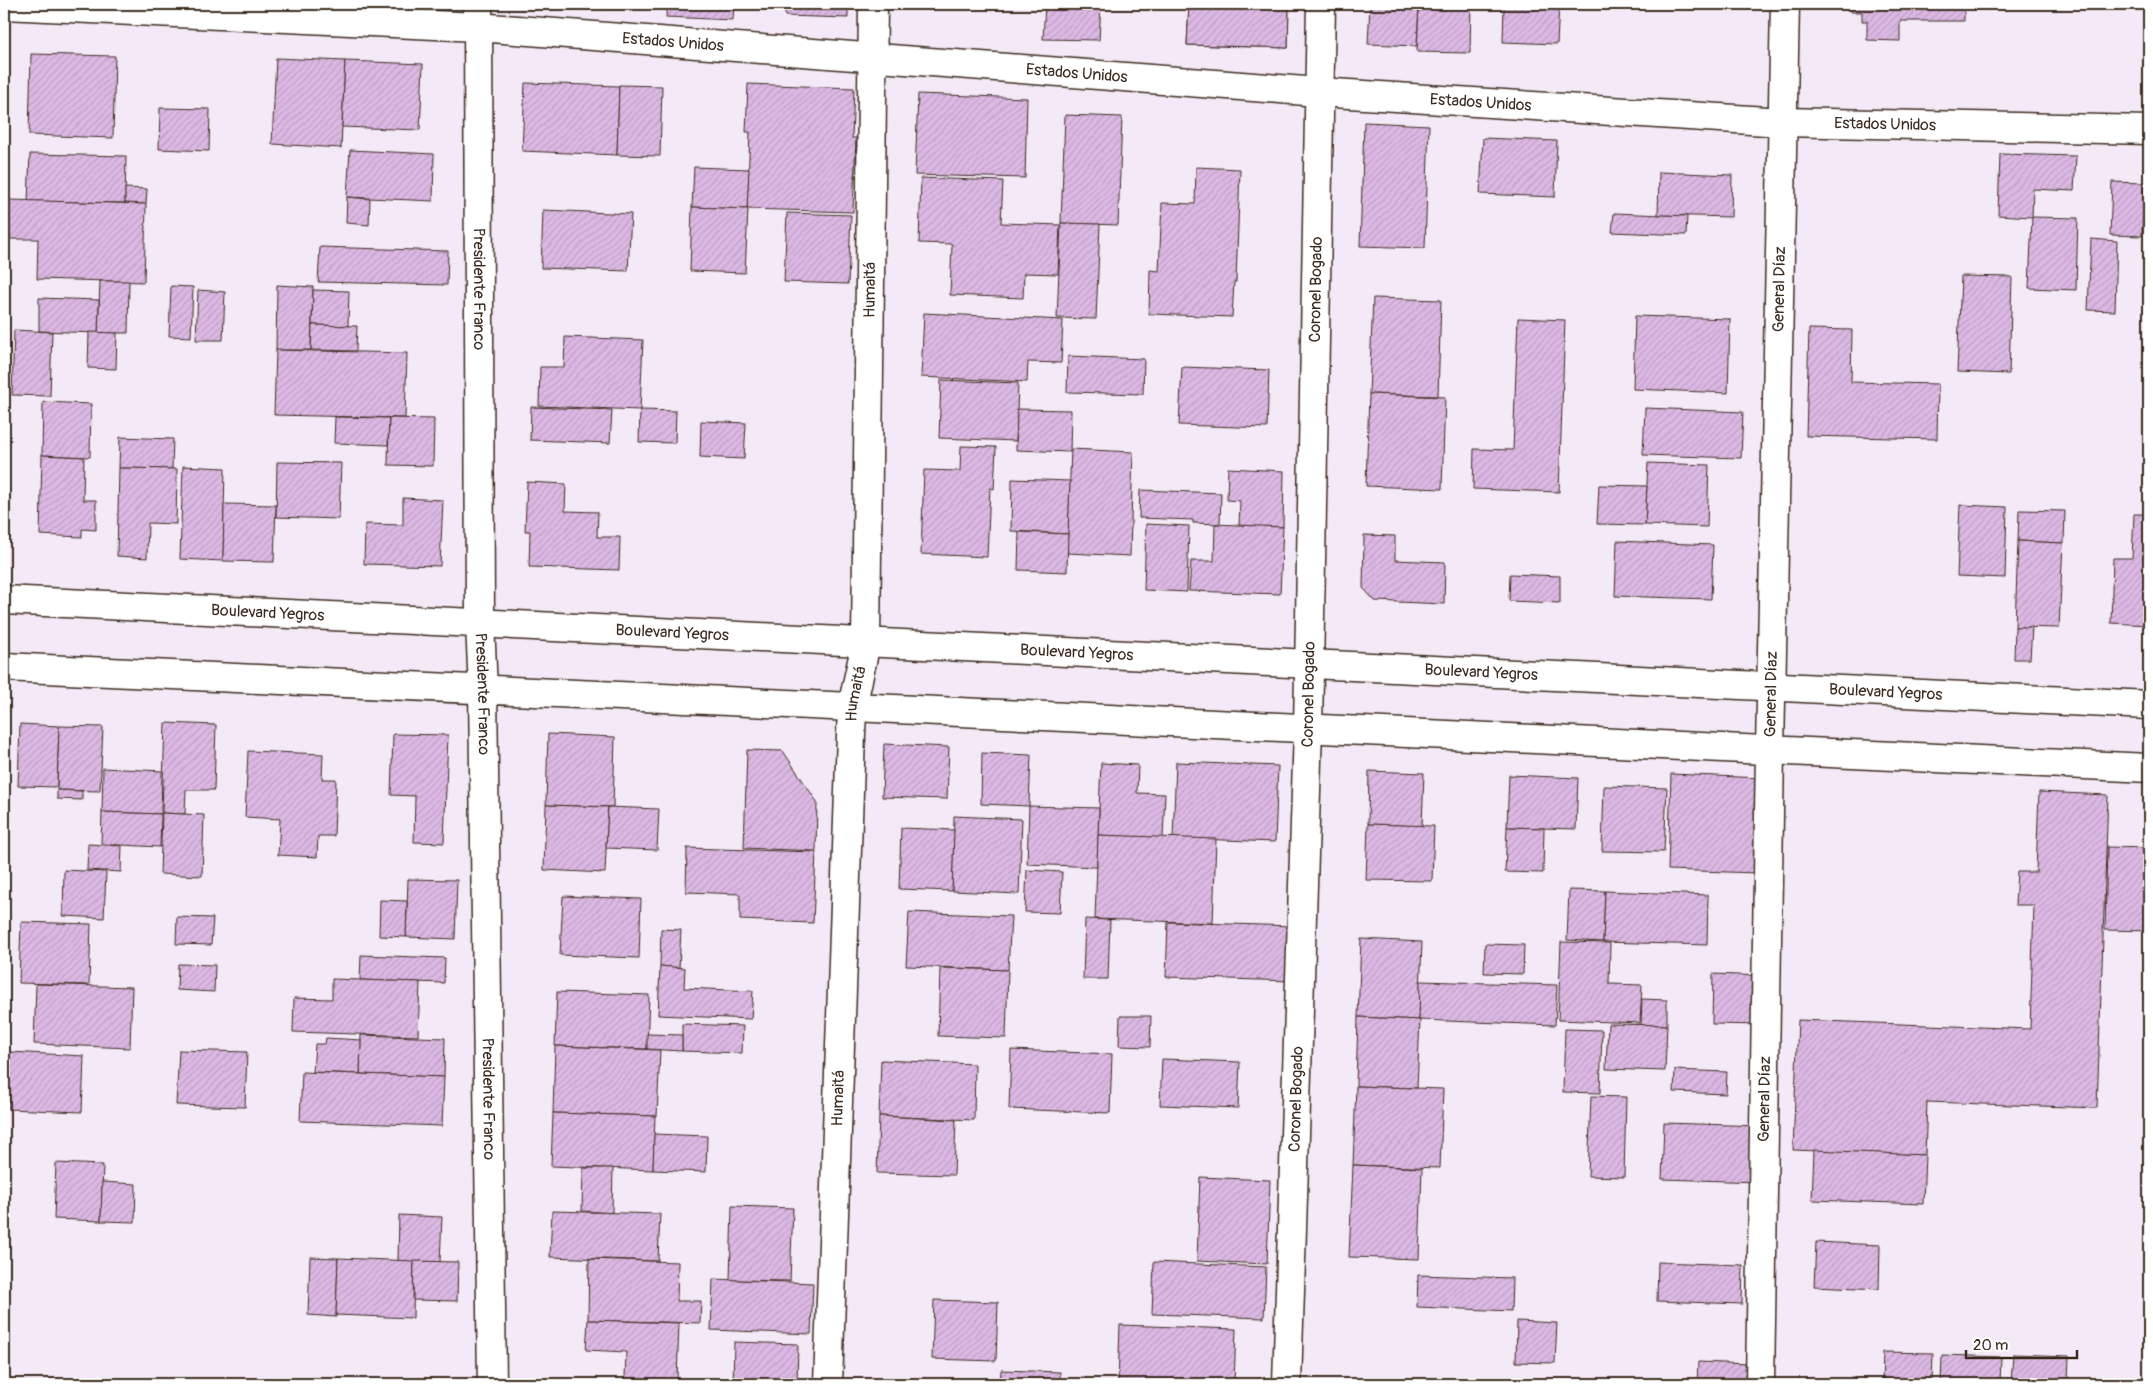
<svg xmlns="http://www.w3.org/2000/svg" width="2153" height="1388" font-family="Pangolin,sans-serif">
	<defs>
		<pattern id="building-hatch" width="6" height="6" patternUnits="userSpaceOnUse" patternTransform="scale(1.25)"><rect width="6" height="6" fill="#dcb9e4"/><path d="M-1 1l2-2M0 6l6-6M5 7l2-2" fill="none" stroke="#be9fc3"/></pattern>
	</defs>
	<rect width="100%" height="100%" fill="#f4eaf7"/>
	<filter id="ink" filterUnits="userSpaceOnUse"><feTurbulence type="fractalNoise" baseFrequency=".02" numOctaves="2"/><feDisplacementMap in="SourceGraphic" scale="10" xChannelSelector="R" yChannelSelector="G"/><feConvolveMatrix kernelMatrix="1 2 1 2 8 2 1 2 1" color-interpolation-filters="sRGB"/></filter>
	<g filter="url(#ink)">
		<!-- building -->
		<g fill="url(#building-hatch)" stroke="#3b2a1e">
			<polygon points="562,4 618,4 618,9 562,7"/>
			<polygon points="667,4 734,4 733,20 666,17"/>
			<polygon points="786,4 848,4 848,18 785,16"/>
			<polygon points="1045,4 1101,4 1099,40 1043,39"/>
			<polygon points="1189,4 1223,4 1222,10 1251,11 1251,4 1289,4 1288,48 1187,45"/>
			<polygon points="1189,4 1289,4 1288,48 1187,45"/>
			<polygon points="1370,4 1419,4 1417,46 1368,44"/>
			<polygon points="1419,4 1471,4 1470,53 1417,52"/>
			<polygon points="1504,4 1559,4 1557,44 1503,42"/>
			<polygon points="1851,4 1964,4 1964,21 1900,21 1900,41 1867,40 1867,21 1862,21 1862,12 1851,12"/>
			<polygon points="31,54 115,56 113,138 29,135"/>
			<polygon points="276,58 345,61 341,148 272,144"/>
			<polygon points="345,61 423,64 420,130 342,127"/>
			<polygon points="525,83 619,86 617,155 522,151"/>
			<polygon points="748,84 854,88 852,138 856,138 853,212 747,209 750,132 746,132"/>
			<polygon points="619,85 662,86 660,156 617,155"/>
			<polygon points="918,94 1027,98 1025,178 915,175"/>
			<polygon points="160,108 210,109 209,151 159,149"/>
			<polygon points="1065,115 1122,117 1118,225 1061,223"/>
			<polygon points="1364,122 1429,125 1425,248 1360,246"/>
			<polygon points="1483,138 1557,141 1555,197 1480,194"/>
			<polygon points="350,150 434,154 433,201 347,197"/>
			<polygon points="30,154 126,156 125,203 28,201"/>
			<polygon points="2000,154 2076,156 2074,191 2033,189 2032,217 1998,215"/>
			<polygon points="694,167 749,169 747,209 692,207"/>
			<polygon points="1196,167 1240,169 1236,282 1234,282 1232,317 1149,314 1150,270 1159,271 1162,203 1195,204"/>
			<polygon points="1659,172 1732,175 1731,217 1658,215"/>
			<polygon points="921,178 1003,181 1001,223 1060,225 1058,274 1024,273 1023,298 950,295 952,244 919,243"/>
			<polygon points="2112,182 2144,183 2142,236 2110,235"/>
			<polygon points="125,188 147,189 146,204 125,203"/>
			<polygon points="347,197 370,199 369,225 346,223"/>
			<polygon points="10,200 146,204 144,282 37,279 38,239 10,239"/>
			<polygon points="692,207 748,209 745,273 690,271"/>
			<polygon points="543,210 631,214 628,271 541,268"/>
			<polygon points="787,213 851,215 848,284 784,282"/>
			<polygon points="1614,213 1687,216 1686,235 1612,232"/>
			<polygon points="2032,217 2078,218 2076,290 2029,288"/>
			<polygon points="1061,223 1100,224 1096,319 1057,318"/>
			<polygon points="2091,239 2117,241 2115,311 2088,310"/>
			<polygon points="320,247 448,251 447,285 318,282"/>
			<polygon points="1961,276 2012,277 2009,374 1957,372"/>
			<polygon points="100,281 129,281 128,333 98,333"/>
			<polygon points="277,285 313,287 311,350 276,350"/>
			<polygon points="171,286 193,287 191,337 169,336"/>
			<polygon points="198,290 225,292 223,340 196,340"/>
			<polygon points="313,290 349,291 348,326 312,325"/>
			<polygon points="39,298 99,300 98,333 39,331"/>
			<polygon points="1373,298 1441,300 1438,396 1369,394"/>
			<polygon points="924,313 1063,320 1061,363 1028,362 1027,382 921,377"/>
			<polygon points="1635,316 1730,319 1728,393 1633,389"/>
			<polygon points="1518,318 1565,320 1559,492 1473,489 1474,449 1513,450"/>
			<polygon points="312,325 357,326 356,351 311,350"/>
			<polygon points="1809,329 1852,330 1851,382 1938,384 1937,439 1806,436"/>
			<polygon points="14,330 52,332 50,396 12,395"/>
			<polygon points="89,332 117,333 116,369 88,368"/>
			<polygon points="565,337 643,340 640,410 539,406 540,367 564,367"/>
			<polygon points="276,350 407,353 405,418 274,415"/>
			<polygon points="1068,356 1144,359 1143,394 1067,392"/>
			<polygon points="1182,367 1269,370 1267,428 1179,425"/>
			<polygon points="941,380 1018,383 1016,441 939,438"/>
			<polygon points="1369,394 1445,397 1442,489 1366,486"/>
			<polygon points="43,402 91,404 90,457 42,455"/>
			<polygon points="531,407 612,410 610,443 530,440"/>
			<polygon points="1645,408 1743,412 1741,458 1643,455"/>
			<polygon points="1017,409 1071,410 1070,452 1016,450"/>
			<polygon points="640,410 676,411 675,443 639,442"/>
			<polygon points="335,417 389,418 388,445 334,443"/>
			<polygon points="389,418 434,419 433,466 388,465"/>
			<polygon points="701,421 746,423 744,459 700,457"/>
			<polygon points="120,437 173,439 172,469 119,468"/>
			<polygon points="961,446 996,447 994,489 990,488 987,557 921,554 924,470 960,471"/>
			<polygon points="1071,449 1133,452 1130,556 1067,553"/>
			<polygon points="42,455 84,457 83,500 96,500 96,530 82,529 82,537 40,535"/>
			<polygon points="277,462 341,463 339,519 276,517"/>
			<polygon points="1648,463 1709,465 1707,527 1645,525"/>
			<polygon points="183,466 225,468 223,561 180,559"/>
			<polygon points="119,468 177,469 176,524 148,523 147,558 117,556"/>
			<polygon points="1228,468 1284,471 1283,527 1239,526 1240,501 1227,500"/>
			<polygon points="1012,479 1070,481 1068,534 1011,531"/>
			<polygon points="527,482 566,484 565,511 598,512 597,537 620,537 619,570 529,567 530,531 525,531"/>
			<polygon points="1599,485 1647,486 1645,525 1597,524"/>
			<polygon points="1140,490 1221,493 1220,524 1193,523 1193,520 1139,518"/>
			<polygon points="403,498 443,500 440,566 364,564 365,524 403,525"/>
			<polygon points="224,504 276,505 274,562 223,561"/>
			<polygon points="1960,505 2007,507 2005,578 1957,576"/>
			<polygon points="2019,510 2065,511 2064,543 2018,541"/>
			<polygon points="2134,514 2149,514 2149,625 2111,623 2113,558 2132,558"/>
			<polygon points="1146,524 1189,526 1187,592 1144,590"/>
			<polygon points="1215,524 1283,527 1280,594 1189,591 1191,561 1214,561"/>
			<polygon points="1019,532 1068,534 1067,572 1018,570"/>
			<polygon points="1364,535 1395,536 1395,560 1445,562 1444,604 1375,601 1363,588"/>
			<polygon points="1617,541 1713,545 1711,599 1615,596"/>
			<polygon points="2018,541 2063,543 2059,628 2015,627"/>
			<polygon points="1510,574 1560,576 1560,603 1509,601"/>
			<polygon points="2015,627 2032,627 2030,659 2014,659"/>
			<polygon points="165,723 216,725 214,790 186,790 185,814 162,813"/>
			<polygon points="20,724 59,726 57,787 18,786"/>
			<polygon points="59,726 103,727 100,791 57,790"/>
			<polygon points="393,734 448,735 444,843 414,842 415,796 391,795"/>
			<polygon points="548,734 615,737 613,807 546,805"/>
			<polygon points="884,744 949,747 947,799 882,797"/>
			<polygon points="747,750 783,751 817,802 816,851 744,848"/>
			<polygon points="248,751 323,754 322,779 336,779 334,836 318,836 317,857 278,855 280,819 245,817"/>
			<polygon points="982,753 1031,755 1029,806 981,804"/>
			<polygon points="1176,762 1278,766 1275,842 1173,838"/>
			<polygon points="1101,763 1138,765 1137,793 1165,794 1163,838 1098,835"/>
			<polygon points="103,768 162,771 161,814 102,812"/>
			<polygon points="1369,771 1424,773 1422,826 1368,824"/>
			<polygon points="1671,774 1761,778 1757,873 1668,870"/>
			<polygon points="1509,775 1578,778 1576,829 1507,827"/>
			<polygon points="1604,786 1667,788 1664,852 1602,851"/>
			<polygon points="57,790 82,791 82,800 57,799"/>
			<polygon points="2039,792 2108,795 2097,1108 1927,1102 1925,1155 1793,1150 1798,1020 2030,1029 2034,905 2015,905 2017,872 2036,872"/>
			<polygon points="546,805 608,807 605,873 544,870"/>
			<polygon points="1029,806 1099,808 1097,867 1027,864"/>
			<polygon points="608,807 659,809 657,850 606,848"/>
			<polygon points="102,812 161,814 160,847 101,844"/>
			<polygon points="162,813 204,815 202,876 160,874"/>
			<polygon points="954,816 1022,819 1019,894 952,891"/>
			<polygon points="1368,824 1434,826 1432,881 1366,880"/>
			<polygon points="1507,827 1544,828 1543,873 1505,872"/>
			<polygon points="901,828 954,830 952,891 899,889"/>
			<polygon points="1098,835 1216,839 1213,923 1095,919"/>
			<polygon points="88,844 122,846 121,872 87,870"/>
			<polygon points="2107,847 2149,848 2149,931 2105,930"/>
			<polygon points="687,848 816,852 813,923 740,920 740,894 686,892"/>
			<polygon points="64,870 106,872 104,918 63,916"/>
			<polygon points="1027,870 1062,872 1060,913 1025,912"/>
			<polygon points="408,879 457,880 455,939 406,937"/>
			<polygon points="1569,890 1605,891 1603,942 1567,940"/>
			<polygon points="1605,891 1708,895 1707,945 1603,942"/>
			<polygon points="563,896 641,899 639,958 560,955"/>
			<polygon points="380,900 407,901 406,937 379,936"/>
			<polygon points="909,912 1011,916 1008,970 906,966"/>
			<polygon points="177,917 213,918 211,945 176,944"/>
			<polygon points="1085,919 1110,920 1108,979 1083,979"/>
			<polygon points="21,922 91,924 89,985 19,983"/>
			<polygon points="1168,922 1293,926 1291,981 1166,977"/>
			<polygon points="661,929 681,930 679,968 660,966"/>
			<polygon points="1361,939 1422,942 1419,1020 1358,1017"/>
			<polygon points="1561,942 1610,943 1609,984 1642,985 1640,1023 1558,1020"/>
			<polygon points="1485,944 1524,945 1523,974 1484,973"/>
			<polygon points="361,955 445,958 444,983 360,980"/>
			<polygon points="178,964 215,965 214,992 177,990"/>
			<polygon points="660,966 685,968 684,988 753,991 751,1019 658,1015"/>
			<polygon points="940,968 1008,970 1006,1038 938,1036"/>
			<polygon points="1713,974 1762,976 1760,1025 1712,1024"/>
			<polygon points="332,979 420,982 418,1036 293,1032 294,998 332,999"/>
			<polygon points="1420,981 1557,985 1555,1025 1419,1020"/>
			<polygon points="36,984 132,987 130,1048 34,1044"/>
			<polygon points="557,992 649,995 647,1049 555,1046"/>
			<polygon points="1642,999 1667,1000 1667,1025 1641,1025"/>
			<polygon points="1120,1016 1151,1016 1150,1047 1119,1046"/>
			<polygon points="1358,1017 1420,1020 1417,1088 1356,1086"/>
			<polygon points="682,1024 743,1026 742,1053 682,1051"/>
			<polygon points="1608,1024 1667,1025 1665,1071 1606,1069"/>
			<polygon points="1565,1029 1602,1030 1600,1093 1563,1092"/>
			<polygon points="647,1034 682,1035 682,1051 647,1049"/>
			<polygon points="361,1035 445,1038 444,1077 360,1074"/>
			<polygon points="326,1038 361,1040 360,1074 313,1072 315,1044 325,1044"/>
			<polygon points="555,1046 660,1050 657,1116 553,1113"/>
			<polygon points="179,1050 247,1052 245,1107 176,1105"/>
			<polygon points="1011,1050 1112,1054 1110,1113 1009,1109"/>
			<polygon points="10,1052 84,1056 82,1112 8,1109"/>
			<polygon points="1162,1059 1240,1062 1238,1108 1160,1105"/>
			<polygon points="881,1060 975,1064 974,1120 879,1116"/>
			<polygon points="1675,1070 1727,1072 1726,1094 1674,1092"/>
			<polygon points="302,1072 444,1077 442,1126 300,1121"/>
			<polygon points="1356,1086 1443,1089 1440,1168 1353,1165"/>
			<polygon points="1591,1096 1626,1097 1624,1177 1588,1176"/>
			<polygon points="553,1113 655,1116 653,1170 551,1166"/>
			<polygon points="879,1116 956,1120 954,1175 877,1173"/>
			<polygon points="1664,1123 1762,1126 1760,1182 1662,1179"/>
			<polygon points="654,1134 707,1136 706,1172 653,1170"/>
			<polygon points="1814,1150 1925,1155 1923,1204 1812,1200"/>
			<polygon points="56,1163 103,1165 101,1221 54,1219"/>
			<polygon points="1353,1165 1422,1168 1419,1259 1349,1257"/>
			<polygon points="583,1168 613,1168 612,1213 582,1211"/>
			<polygon points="1200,1177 1270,1180 1267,1264 1197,1261"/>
			<polygon points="102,1182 136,1184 135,1222 101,1221"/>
			<polygon points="732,1206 793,1208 790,1281 730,1280"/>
			<polygon points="552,1211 660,1214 658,1261 550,1257"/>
			<polygon points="399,1215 442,1217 440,1262 398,1261"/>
			<polygon points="1816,1242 1880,1245 1879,1289 1814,1286"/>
			<polygon points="310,1257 338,1258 336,1317 308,1315"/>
			<polygon points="338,1258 414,1261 413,1318 336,1315"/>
			<polygon points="589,1259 678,1262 677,1301 701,1301 700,1323 588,1320"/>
			<polygon points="414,1261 458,1262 457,1301 413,1300"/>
			<polygon points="1154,1262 1266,1267 1264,1318 1152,1314"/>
			<polygon points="1658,1262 1743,1265 1742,1304 1657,1301"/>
			<polygon points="1418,1275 1512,1278 1511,1311 1417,1307"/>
			<polygon points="713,1279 813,1283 811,1334 711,1330"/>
			<polygon points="934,1300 998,1302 996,1361 932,1359"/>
			<polygon points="588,1320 679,1323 677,1380 625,1378 626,1352 586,1350"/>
			<polygon points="1517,1321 1557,1323 1555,1363 1516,1362"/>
			<polygon points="1120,1325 1236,1329 1234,1384 1118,1384"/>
			<polygon points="734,1342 798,1344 797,1384 733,1384"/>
			<polygon points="1883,1352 1933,1353 1932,1384 1882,1384"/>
			<polygon points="2013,1354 2069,1356 2068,1384 2011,1384"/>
			<polygon points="1942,1355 2001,1357 2000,1384 1941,1384"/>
			<polygon points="1698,1362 1750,1364 1749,1384 1697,1384"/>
			<polygon points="1001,1370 1060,1372 1060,1384 1000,1384"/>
			<polygon points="542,1382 591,1384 542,1384"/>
		</g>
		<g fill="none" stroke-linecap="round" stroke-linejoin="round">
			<!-- street casing -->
			<g stroke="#3b2a1e" stroke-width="31">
				<g id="street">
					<path id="s1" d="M478,4L480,623L483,690L492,1384"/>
					<path id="s2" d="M4,5L478,27L1318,92L1782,122L2149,130"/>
					<path id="s3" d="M828,1384L852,707L866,643L873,4"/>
					<path id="s4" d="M1287,1384L1308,729L1321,4"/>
					<path id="s5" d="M1760,1384L1770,750L1785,4"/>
				</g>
			</g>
			<!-- secondary casing -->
			<g stroke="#3b2a1e" stroke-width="31">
				<g id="secondary">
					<path id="s6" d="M4,600L2149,705"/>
					<polyline points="4,667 2149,768"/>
				</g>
			</g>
			<!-- street -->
			<use href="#street" stroke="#fff" stroke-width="28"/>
			<!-- secondary -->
			<use href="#secondary" stroke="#fff" stroke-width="28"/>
		</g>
	</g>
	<g text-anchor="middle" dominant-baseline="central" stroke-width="5" stroke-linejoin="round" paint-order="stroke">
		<!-- street labels -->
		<g font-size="16" fill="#3b2a1e" stroke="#fff">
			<text stroke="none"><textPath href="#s2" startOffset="670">Estados Unidos</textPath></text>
			<text stroke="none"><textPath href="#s2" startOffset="1075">Estados Unidos</textPath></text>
			<text stroke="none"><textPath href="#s2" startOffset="1480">Estados Unidos</textPath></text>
			<text stroke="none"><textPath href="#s2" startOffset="1885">Estados Unidos</textPath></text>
			<text stroke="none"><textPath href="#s1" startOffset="285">Presidente Franco</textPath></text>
			<text stroke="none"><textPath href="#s4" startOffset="1095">Coronel Bogado</textPath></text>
			<text stroke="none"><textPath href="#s5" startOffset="1095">General Díaz</textPath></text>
			<text stroke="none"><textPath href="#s3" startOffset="1096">Humaitá</textPath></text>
			<text stroke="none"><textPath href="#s6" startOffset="264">Boulevard Yegros</textPath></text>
			<text stroke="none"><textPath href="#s6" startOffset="669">Boulevard Yegros</textPath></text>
			<text stroke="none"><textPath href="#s6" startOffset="1074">Boulevard Yegros</textPath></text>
			<text stroke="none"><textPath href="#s6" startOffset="1479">Boulevard Yegros</textPath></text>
			<text stroke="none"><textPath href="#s6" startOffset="1884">Boulevard Yegros</textPath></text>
			<text stroke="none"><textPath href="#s1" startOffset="690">Presidente Franco</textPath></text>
			<text stroke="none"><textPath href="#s3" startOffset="691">Humaitá</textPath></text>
			<text stroke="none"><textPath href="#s4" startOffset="690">Coronel Bogado</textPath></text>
			<text stroke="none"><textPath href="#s5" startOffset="690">General Díaz</textPath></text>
			<text stroke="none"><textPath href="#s3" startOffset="286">Humaitá</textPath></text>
			<text stroke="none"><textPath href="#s1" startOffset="1095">Presidente Franco</textPath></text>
			<text stroke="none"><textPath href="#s4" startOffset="285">Coronel Bogado</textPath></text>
			<text stroke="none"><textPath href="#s5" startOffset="285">General Díaz</textPath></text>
		</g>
	</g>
	<!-- margin -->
	<rect width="2153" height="1388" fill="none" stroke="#fff" stroke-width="20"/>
	<rect x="10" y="10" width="2133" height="1368" fill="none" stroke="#3b2a1e" stroke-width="2" filter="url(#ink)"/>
	<!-- scale -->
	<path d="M1966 1350v8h111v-8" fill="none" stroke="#3b2a1e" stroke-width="2.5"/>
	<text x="1973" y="1350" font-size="15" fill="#3b2a1e" stroke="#ffffff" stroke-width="4" paint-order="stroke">20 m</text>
</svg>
